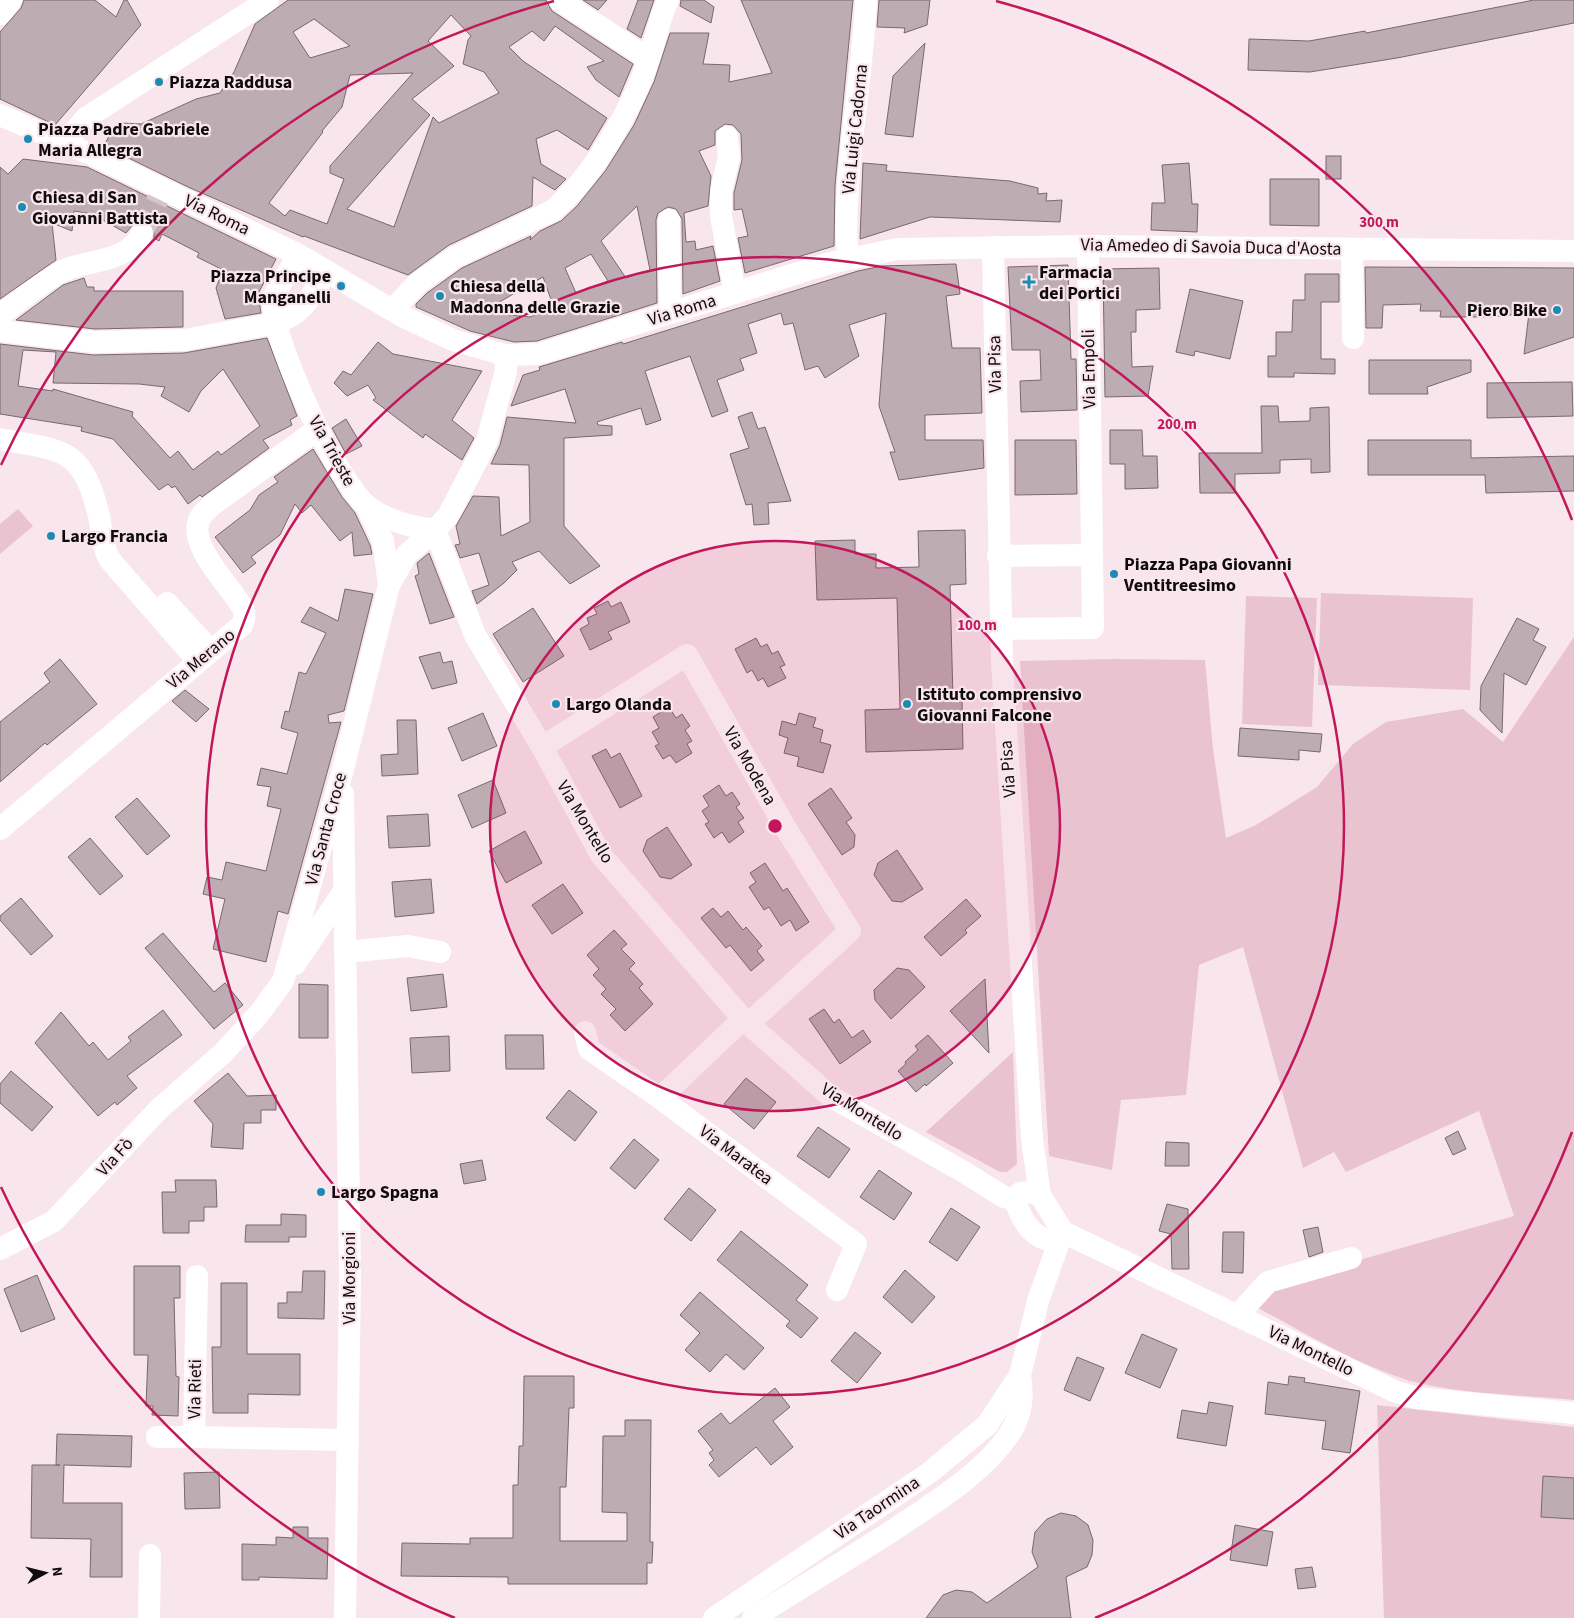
<svg xmlns="http://www.w3.org/2000/svg" width="1574" height="1618" font-family="'Source Sans 3',sans-serif">
	<rect width="100%" height="100%" fill="#f9e6ec"/>
	<!-- green -->
	<g fill="#e9c3d0">
		<polygon points="18,509 33,526 0,554 0,524"/>
		<polygon points="1321,593 1473,598 1470,690 1318,685"/>
		<polygon points="1246,596 1317,598 1312,727 1242,724"/>
		<path d="M1574,637V1400C1523,1395 1455,1394 1407,1380C1353,1363 1302,1331 1252,1305L1275,1284L1514,1216L1479,1111L1346,1172L1334,1152L1303,1168L1243,947L1199,965L1186,1095L1121,1100L1112,1170L1049,1156L1020,661L1113,659L1205,660L1213,749L1226,838L1256,825L1317,787L1353,744L1386,722L1463,709L1503,742Z"/>
		<polygon points="1013,1052 1017,1164 1007,1172 1000,1172 926,1132"/>
		<polygon points="1377,1405 1574,1427 1574,1618 1384,1618"/>
	</g>
	<!-- building -->
	<g fill="#bdacb2" stroke="#78696e" fill-rule="evenodd">
		<polygon points="24,0 95,0 116,17 124,0 127,0 141,25 55,125 0,99 0,32 21,8"/>
		<path d="M288,0H546L552,11L633,64L619,97L596,80L587,67L604,61L555,26L544,41L532,31L509,47L523,61L607,118L588,150L557,130L536,139L541,164L566,179L555,190L533,177L532,206L449,245L408,275L304,236L303,237L188,187L104,146L114,126L121,123L141,124L196,99L220,93L234,72L255,24ZM451,15L471,36L468,40L463,64L484,72L499,93L439,123L433,117L394,227L347,209L430,115L412,99L454,66L428,41ZM314,19L350,46L310,58L293,32ZM413,73L330,166V173L344,179L327,224L290,210L285,216L269,203L323,132L322,131L342,107L350,75Z"/>
		<polygon points="583,0 607,0 598,10"/>
		<polygon points="638,0 654,0 641,38 627,29"/>
		<polygon points="681,0 704,0 714,7 711,23 680,6"/>
		<path d="M741,0H853L835,185L834,246L745,273L738,238L748,236L742,209L734,210V193L742,160L741,134L733,125L725,124L715,131V145L699,151L711,176L708,206L684,213L686,242L695,241L696,250L713,246L720,281L683,294L682,219L676,209L668,207L658,213L656,220L657,303L537,341L514,342L470,331L416,307V304L427,293L462,268L531,236L530,240L540,231L561,221L577,206L606,170L634,125L654,82L670,33H709L703,64L730,65L729,82L772,73ZM637,206L650,270L626,278L601,241ZM591,254L608,281L576,293L565,268ZM543,277L554,308L530,317L482,312Z"/>
		<polygon points="879,0 930,0 927,25 904,33 905,28 877,27"/>
		<polygon points="1534,0 1574,0 1574,23 1397,58 1310,72 1248,70 1249,39 1309,41 1365,31 1366,33"/>
		<polygon points="925,43 913,137 885,134 893,76"/>
		<rect x="1326" y="156" width="15" height="23"/>
		<polygon points="23,159 87,167 276,259 258,294 261,313 225,319 216,288 223,270 197,257 199,253 162,234 159,241 154,238 154,228 149,222 142,220 136,221 126,233 92,214 74,211 72,231 52,223 56,260 0,299 0,167 8,174"/>
		<polygon points="863,163 887,165 886,171 1010,181 1038,188 1038,194 1047,193 1046,201 1062,200 1060,222 930,217 860,239"/>
		<polygon points="1189,163 1192,204 1198,204 1197,232 1151,230 1152,203 1165,203 1162,165"/>
		<polygon points="1270,179 1319,179 1319,226 1270,225"/>
		<polygon points="956,264 960,294 946,296 952,348 980,348 982,413 925,415 925,440 983,440 984,468 899,480 890,452 895,452 879,406 886,313 849,325 859,356 825,378 818,366 805,370 793,323 784,325 781,313 748,324 757,353 740,359 744,370 717,380 728,411 712,417 690,356 645,371 661,420 646,425 641,408 597,422 598,425 612,426 612,435 564,438 564,526 600,566 570,584 539,551 512,562 517,570 504,583 477,604 472,591 489,585 479,553 460,558 455,545 460,544 456,526 473,496 499,497 501,536 530,522 529,465 491,464 500,445 507,417 576,423 565,389 511,406 523,375 540,370 539,367 622,342 623,344 858,271 882,266"/>
		<polygon points="1068,265 1071,359 1076,359 1077,410 1021,412 1020,381 1041,380 1040,350 1012,350 1008,267"/>
		<polygon points="1365,267 1574,268 1574,337 1524,354 1529,313 1491,317 1440,317 1441,311 1420,311 1421,304 1383,305 1382,328 1366,328"/>
		<polygon points="1159,268 1160,309 1136,310 1136,332 1131,332 1132,367 1153,366 1148,396 1105,397 1103,269"/>
		<polygon points="1305,274 1339,274 1339,302 1321,302 1321,359 1335,359 1335,374 1294,373 1294,377 1268,377 1268,356 1276,356 1276,332 1292,332 1293,300 1305,300"/>
		<polygon points="84,278 87,287 94,287 94,291 183,291 183,327 95,329 16,320 63,285"/>
		<polygon points="1190,289 1243,301 1230,359 1195,351 1194,356 1176,352"/>
		<path d="M267,338L297,416L290,420L292,425L263,440L269,448L202,497L200,495L188,504L175,486L172,488L168,484L159,490L113,439L81,431L82,427L0,414V344L93,355L184,353ZM23,350L56,352L53,383L139,384L165,387L161,396L189,412L201,391L223,369L260,426L221,455L218,451L193,470L178,451L170,458L132,416L133,412L53,389V391L18,386Z"/>
		<polygon points="378,342 393,354 482,371 452,420 474,438 462,460 425,434 423,438 373,400 376,398 368,385 347,396 334,383 343,371 351,375"/>
		<polygon points="1369,360 1471,360 1471,372 1427,387 1428,394 1369,394"/>
		<polygon points="1572,382 1573,416 1487,418 1487,383"/>
		<polygon points="1261,406 1278,406 1279,422 1310,421 1310,408 1329,407 1330,472 1311,473 1311,459 1280,460 1280,473 1235,474 1235,493 1200,493 1199,453 1262,453"/>
		<polygon points="752,412 758,429 765,427 791,501 768,503 769,524 754,525 752,504 746,505 730,454 749,448 738,417"/>
		<polygon points="346,419 362,446 346,454 332,428"/>
		<polygon points="1110,430 1142,430 1143,456 1157,456 1158,488 1125,489 1125,464 1110,464"/>
		<polygon points="1015,440 1076,440 1077,494 1015,495"/>
		<polygon points="1368,440 1471,440 1471,458 1574,456 1574,491 1486,493 1485,475 1368,475"/>
		<polygon points="313,449 342,497 355,513 370,545 372,554 354,556 352,532 340,541 311,505 302,513 295,504 280,535 251,557 256,563 243,573 215,537 250,510 259,495 278,482 274,477"/>
		<polygon points="965,530 966,584 950,585 953,699 962,699 963,749 866,752 865,710 900,709 897,598 817,600 815,541 855,540 855,554 876,554 876,568 919,567 918,531"/>
		<polygon points="429,553 454,617 430,624 415,576 419,574 417,563"/>
		<polygon points="345,589 373,594 344,711 328,715 329,723 341,722 288,914 278,911 266,962 213,949 225,899 203,894 207,877 222,880 226,862 266,871 281,809 267,806 271,787 257,785 261,768 287,774 298,733 281,728 285,711 289,712 299,672 306,674 326,633 301,622 310,607 338,621"/>
		<polygon points="608,601 611,607 621,602 630,622 608,632 612,639 590,650 580,629 589,624 587,618 597,614 594,608"/>
		<polygon points="533,608 564,656 523,682 493,634"/>
		<polygon points="1517,618 1539,629 1533,640 1546,647 1526,685 1504,673 1502,733 1480,710 1481,686"/>
		<polygon points="756,638 761,647 767,644 772,654 778,651 785,665 780,667 786,678 768,687 763,678 758,681 752,670 747,673 735,649"/>
		<polygon points="440,652 443,663 452,661 457,683 432,689 419,657"/>
		<polygon points="60,659 97,704 47,745 45,743 0,782 0,722 50,682 44,673"/>
		<polygon points="185,690 209,709 196,722 172,701"/>
		<polygon points="669,707 676,718 682,714 690,726 685,730 692,741 687,744 692,753 676,763 670,755 663,759 655,746 659,744 652,732 659,728 653,717"/>
		<polygon points="483,713 497,746 462,761 448,728"/>
		<polygon points="799,713 816,718 813,727 823,730 820,742 831,745 823,773 797,766 799,757 784,753 788,738 779,735 782,721 796,725"/>
		<polygon points="397,720 416,720 418,774 382,776 381,755 398,754"/>
		<polygon points="1240,728 1322,734 1320,752 1299,750 1299,760 1238,756"/>
		<polygon points="606,749 611,758 620,753 642,796 620,808 592,756"/>
		<polygon points="493,780 506,813 472,828 458,795"/>
		<polygon points="719,785 726,796 732,792 740,804 736,807 744,818 738,822 744,832 729,843 722,832 714,838 705,824 709,822 702,811 709,806 703,796"/>
		<polygon points="831,788 852,818 846,822 855,835 854,847 842,855 808,804"/>
		<polygon points="137,798 170,836 147,855 115,817"/>
		<polygon points="428,814 430,846 389,848 387,816"/>
		<polygon points="667,827 692,865 671,879 660,877 643,851 647,840"/>
		<polygon points="525,831 542,863 506,883 489,851"/>
		<polygon points="90,838 123,876 100,895 68,857"/>
		<polygon points="897,850 923,889 902,902 892,901 874,875 878,863"/>
		<polygon points="765,863 783,891 787,888 809,922 796,931 790,920 781,926 769,907 764,910 749,887 756,882 750,873"/>
		<polygon points="431,879 434,913 395,917 392,882"/>
		<polygon points="563,884 583,913 552,934 532,905"/>
		<polygon points="21,898 53,936 31,955 0,920 0,916"/>
		<polygon points="966,899 981,916 965,930 967,933 941,956 924,937"/>
		<polygon points="713,908 721,917 728,911 743,930 746,927 762,946 757,951 764,960 751,971 730,945 726,948 701,918"/>
		<polygon points="614,930 627,944 621,949 635,963 629,969 643,984 639,988 653,1004 625,1031 610,1015 616,1009 601,994 606,989 593,975 599,969 587,955"/>
		<polygon points="163,933 214,992 225,983 243,1005 214,1029 145,948"/>
		<polygon points="897,968 909,970 925,987 891,1019 875,1000 874,990"/>
		<polygon points="443,974 447,1007 411,1011 407,978"/>
		<polygon points="985,979 989,1053 950,1011"/>
		<polygon points="299,984 328,985 328,1038 299,1038"/>
		<polygon points="824,1009 834,1023 839,1019 852,1038 863,1030 871,1042 840,1064 809,1019"/>
		<polygon points="163,1010 182,1035 127,1076 137,1088 117,1105 115,1102 98,1116 35,1043 61,1012 89,1046 93,1042 108,1060 131,1041 128,1037"/>
		<polygon points="505,1035 543,1035 544,1069 506,1069"/>
		<polygon points="928,1035 953,1063 926,1086 925,1084 916,1092 898,1071 906,1064 905,1062 918,1050 915,1046"/>
		<polygon points="449,1036 450,1071 412,1073 410,1038"/>
		<polygon points="11,1071 53,1107 32,1131 0,1103 0,1084"/>
		<polygon points="228,1073 247,1096 276,1095 276,1110 261,1110 261,1123 244,1123 243,1149 211,1147 213,1124 194,1101"/>
		<polygon points="746,1078 776,1102 754,1129 724,1104"/>
		<polygon points="569,1090 597,1112 575,1141 546,1118"/>
		<polygon points="818,1127 850,1149 829,1178 797,1156"/>
		<polygon points="1458,1131 1466,1149 1453,1155 1445,1138"/>
		<polygon points="634,1139 659,1160 635,1189 610,1168"/>
		<polygon points="1166,1142 1189,1143 1189,1166 1165,1166"/>
		<polygon points="482,1160 486,1180 464,1184 460,1164"/>
		<polygon points="879,1170 912,1193 894,1220 860,1197"/>
		<polygon points="175,1180 216,1180 217,1207 204,1207 204,1221 189,1221 189,1233 163,1233 162,1192 176,1192"/>
		<polygon points="689,1188 716,1210 691,1241 664,1219"/>
		<polygon points="1167,1204 1188,1209 1189,1269 1172,1269 1171,1234 1159,1231"/>
		<polygon points="951,1208 980,1227 957,1261 929,1242"/>
		<polygon points="281,1214 306,1215 306,1237 289,1237 289,1242 245,1242 246,1225 281,1225"/>
		<polygon points="1318,1227 1323,1252 1309,1257 1303,1230"/>
		<polygon points="741,1231 808,1285 796,1300 818,1318 801,1338 786,1326 790,1321 717,1260"/>
		<polygon points="1223,1232 1244,1232 1243,1273 1222,1272"/>
		<polygon points="134,1266 180,1266 180,1298 174,1298 176,1376 179,1377 178,1416 152,1415 153,1406 146,1406 148,1355 134,1355"/>
		<polygon points="905,1270 935,1297 912,1323 883,1297"/>
		<polygon points="303,1271 325,1271 324,1319 278,1318 278,1303 287,1303 287,1292 302,1292"/>
		<polygon points="37,1275 55,1319 21,1332 4,1289"/>
		<polygon points="221,1283 247,1283 247,1354 300,1354 300,1395 248,1394 248,1413 213,1413 212,1347 221,1347"/>
		<polygon points="700,1292 764,1348 744,1370 726,1354 710,1372 685,1350 700,1333 680,1315"/>
		<polygon points="855,1332 881,1353 857,1383 831,1361"/>
		<polygon points="1142,1334 1177,1349 1160,1388 1125,1373"/>
		<polygon points="1077,1357 1104,1368 1090,1401 1064,1390"/>
		<polygon points="524,1376 574,1376 574,1408 569,1408 566,1487 560,1487 560,1541 627,1541 627,1513 602,1512 603,1436 625,1436 625,1420 651,1420 650,1542 653,1542 652,1563 647,1563 647,1584 508,1584 508,1577 401,1576 402,1543 470,1544 470,1538 513,1538 513,1485 518,1485 519,1446 523,1446"/>
		<polygon points="1289,1376 1305,1378 1304,1382 1360,1391 1350,1453 1322,1449 1326,1421 1265,1414 1268,1382 1288,1385"/>
		<polygon points="775,1388 790,1407 773,1421 793,1447 771,1465 756,1447 719,1477 709,1465 714,1460 709,1453 713,1450 698,1431 721,1413 730,1424"/>
		<polygon points="1209,1402 1233,1406 1226,1446 1177,1438 1182,1410 1207,1414"/>
		<polygon points="57,1434 132,1436 131,1467 64,1465 63,1503 122,1503 122,1577 90,1577 91,1539 31,1538 32,1465 60,1465 56,1465"/>
		<polygon points="219,1472 220,1508 185,1509 184,1473"/>
		<polygon points="1543,1476 1574,1478 1574,1519 1541,1517"/>
		<polygon points="1061,1513 1076,1516 1088,1525 1093,1540 1092,1555 1087,1567 1066,1577 1071,1618 926,1618 943,1595 956,1590 972,1592 987,1603 1038,1567 1032,1552 1035,1532 1047,1519"/>
		<polygon points="1235,1525 1273,1532 1267,1566 1230,1560"/>
		<polygon points="293,1527 308,1527 308,1538 328,1538 327,1579 259,1577 259,1580 242,1580 242,1544 276,1545 276,1537 293,1538"/>
		<polygon points="1312,1567 1316,1587 1298,1589 1295,1569"/>
	</g>
	<g fill="none" stroke-linecap="round" stroke-linejoin="round">
		<!-- minor-tunnel -->
		<polyline stroke="#d6c5cb" stroke-width="22" stroke-dasharray="22 11" stroke-linecap="butt" points="142,233 158,199"/>
		<!-- minor -->
		<g stroke="#fff" stroke-width="22">
			<polyline points="559,0 649,59"/>
			<polyline points="0,14 11,0"/>
			<polyline points="0,115 97,157 299,255 402,316 453,340 505,355 539,354 830,263 897,249 1088,246 1574,251"/>
			<polyline points="727,137 729,157 721,191 721,216 735,293"/>
			<polyline points="64,143 86,118 268,0"/>
			<polyline points="669,220 670,313"/>
			<polyline points="1088,246 1092,555"/>
			<polyline points="993,247 1002,662 1032,1139 1040,1195"/>
			<polyline points="1352,249 1353,338"/>
			<path d="M299,255C293,265 274,291 273,301C271,339 336,478 365,504C383,520 412,527 435,530"/>
			<path d="M849,259C844,234 847,211 848,186C852,124 863,63 866,0"/>
			<path d="M392,310L418,283L455,257L552,211C591,180 634,106 649,58C656,39 659,19 668,0"/>
			<path d="M0,315C19,301 38,286 57,274C83,258 126,266 142,233"/>
			<path d="M0,331L94,342L184,340L266,325C302,318 309,300 326,271"/>
			<path d="M0,439C63,451 82,446 99,516C102,531 102,546 110,560L198,661"/>
			<polyline points="366,505 383,541 389,585"/>
			<polyline points="435,530 475,635 542,747 601,855 743,1019 830,1096 964,1172 1004,1197 1015,1200"/>
			<polyline points="998,556 1092,555 1093,628 1001,629"/>
			<polyline points="167,603 210,650"/>
			<polyline points="542,747 687,655 785,827 850,931 748,1024"/>
			<polyline points="343,794 350,1277 345,1618"/>
			<path d="M0,829L242,625C245,619 246,614 242,607C231,586 184,543 201,516C204,512 208,509 212,505L318,429"/>
			<polyline points="345,952 408,946 440,952"/>
			<polyline points="295,964 344,891"/>
			<polyline points="585,1032 589,1049 660,1098 856,1244 837,1290"/>
			<polyline points="660,1098 743,1019"/>
			<path d="M1029,1192L1040,1195L1063,1232L1060,1239C1036,1245 1022,1222 1015,1200L1020,1193Z"/>
			<polyline points="1063,1232 1394,1391 1416,1398 1574,1413"/>
			<polyline points="0,1249 54,1221 159,1109 223,1053 259,1014 283,981 343,769 389,585 407,554 435,530 448,516 487,441 506,371 505,355"/>
			<polyline points="197,1276 194,1437 348,1440"/>
			<polyline points="1237,1316 1268,1282 1351,1258"/>
			<polyline points="157,1437 194,1437"/>
			<polyline points="149,1618 150,1555"/>
			<polyline points="714,1618 929,1473 987,1425 1020,1375 1038,1301 1060,1239"/>
			<path d="M753,1618C803,1586 854,1556 904,1523C941,1498 985,1471 1010,1433C1023,1413 1023,1396 1020,1375"/>
		</g>
	</g>
	<!-- distance rings -->
	<circle cx="775" cy="826" r="285" fill="#c2185b" fill-opacity=".12"/>
	<g fill="none" stroke="#c2185b" stroke-width="2.5">
		<circle cx="775" cy="826" r="285"/>
		<circle cx="775" cy="826" r="569"/>
		<path d="M1572 1132A854 854 0 0 1 1095 1618M455 1618A854 854 0 0 1 1 1187M1 465A854 854 0 0 1 554 1M996 1A854 854 0 0 1 1572 520"/>
	</g>
	<!-- markers -->
	<g fill="#1d8bb1" stroke="#f9e6ec" stroke-width="2">
		<circle cx="159" cy="82" r="5"/>
		<circle cx="28" cy="139" r="5"/>
		<circle cx="22" cy="207" r="5"/>
		<path d="M1026.5 274.5h5v5h5v5h-5v5h-5v-5h-5v-5h5z"/>
		<circle cx="341" cy="286" r="5"/>
		<circle cx="440" cy="296" r="5"/>
		<circle cx="1557" cy="310" r="5"/>
		<circle cx="51" cy="536" r="5"/>
		<circle cx="1114" cy="574" r="5"/>
		<circle cx="556" cy="704" r="5"/>
		<circle cx="907" cy="704" r="5"/>
		<circle cx="321" cy="1192" r="5"/>
	</g>
	<g text-anchor="middle" dominant-baseline="central" stroke-width="4.5" stroke-linejoin="round" paint-order="stroke">
		<!-- poi labels -->
		<g font-size="18" font-weight="bold" fill="#100b0d" stroke="#f9e6ec" text-anchor="start">
			<text x="169" y="82">Piazza Raddusa</text>
			<text x="38" y="129">Piazza Padre Gabriele<tspan x="38" dy="21">Maria Allegra</tspan></text>
			<text x="32" y="197">Chiesa di San<tspan x="32" dy="21">Giovanni Battista</tspan></text>
			<text x="1039" y="272">Farmacia<tspan x="1039" dy="21">dei Portici</tspan></text>
			<text x="331" y="276" text-anchor="end">Piazza Principe<tspan x="331" dy="21">Manganelli</tspan></text>
			<text x="450" y="286">Chiesa della<tspan x="450" dy="21">Madonna delle Grazie</tspan></text>
			<text x="1547" y="310" text-anchor="end">Piero Bike</text>
			<text x="61" y="536">Largo Francia</text>
			<text x="1124" y="564">Piazza Papa Giovanni<tspan x="1124" dy="21">Ventitreesimo</tspan></text>
			<text x="917" y="694">Istituto comprensivo<tspan x="917" dy="21">Giovanni Falcone</tspan></text>
			<text x="566" y="704">Largo Olanda</text>
			<text x="331" y="1192">Largo Spagna</text>
		</g>
		<!-- street labels -->
		<g font-size="18" fill="#100b0d" stroke="#f9e6ec">
			<text transform="translate(855 129) rotate(-84)">Via Luigi Cadorna</text>
			<text transform="translate(217 215) rotate(26)">Via Roma</text>
			<text transform="translate(1211 247) rotate(1)">Via Amedeo di Savoia Duca d'Aosta</text>
			<text transform="translate(682 310) rotate(-17)">Via Roma</text>
			<text transform="translate(995 364) rotate(-91)">Via Pisa</text>
			<text transform="translate(1089 369) rotate(-91)">Via Empoli</text>
			<text transform="translate(332 451) rotate(61)">Via Trieste</text>
			<text transform="translate(201 659) rotate(-40)">Via Merano</text>
			<text transform="translate(750 766) rotate(60)">Via Modena</text>
			<text transform="translate(1008 769) rotate(-94)">Via Pisa</text>
			<text transform="translate(585 822) rotate(59)">Via Montello</text>
			<text transform="translate(326 829) rotate(-75)">Via Santa Croce</text>
			<text transform="translate(862 1112) rotate(32)">Via Montello</text>
			<text transform="translate(736 1155) rotate(37)">Via Maratea</text>
			<text transform="translate(115 1157) rotate(-48)">Via Fò</text>
			<text transform="translate(349 1278) rotate(-90)">Via Morgioni</text>
			<text transform="translate(1311 1351) rotate(26)">Via Montello</text>
			<text transform="translate(195 1389) rotate(-89)">Via Rieti</text>
			<text transform="translate(877 1508) rotate(-34)">Via Taormina</text>
		</g>
	</g>
	<circle cx="775" cy="826" r="8" fill="#c2185b" stroke="#f9e6ec" stroke-width="2.5"/>
	<g font-size="15" text-anchor="middle" font-weight="bold" fill="#c2185b" stroke="#f9e6ec" stroke-width="4.5" stroke-linejoin="round" paint-order="stroke">
		<text x="1379" y="227">300 m</text>
		<text x="1177" y="429">200 m</text>
		<text x="977" y="630">100 m</text>
	</g>
	<!-- north arrow -->
	<g transform="translate(45 1573) rotate(83)" stroke="#f9e6ec" stroke-width="4" paint-order="stroke">
	<path d="M0-4L9 19L0 12L-9 19Z" fill="#100b0d"/>
	<text y="-8" font-size="14" font-weight="bold" text-anchor="middle" fill="#100b0d">N</text>
	</g>
</svg>
